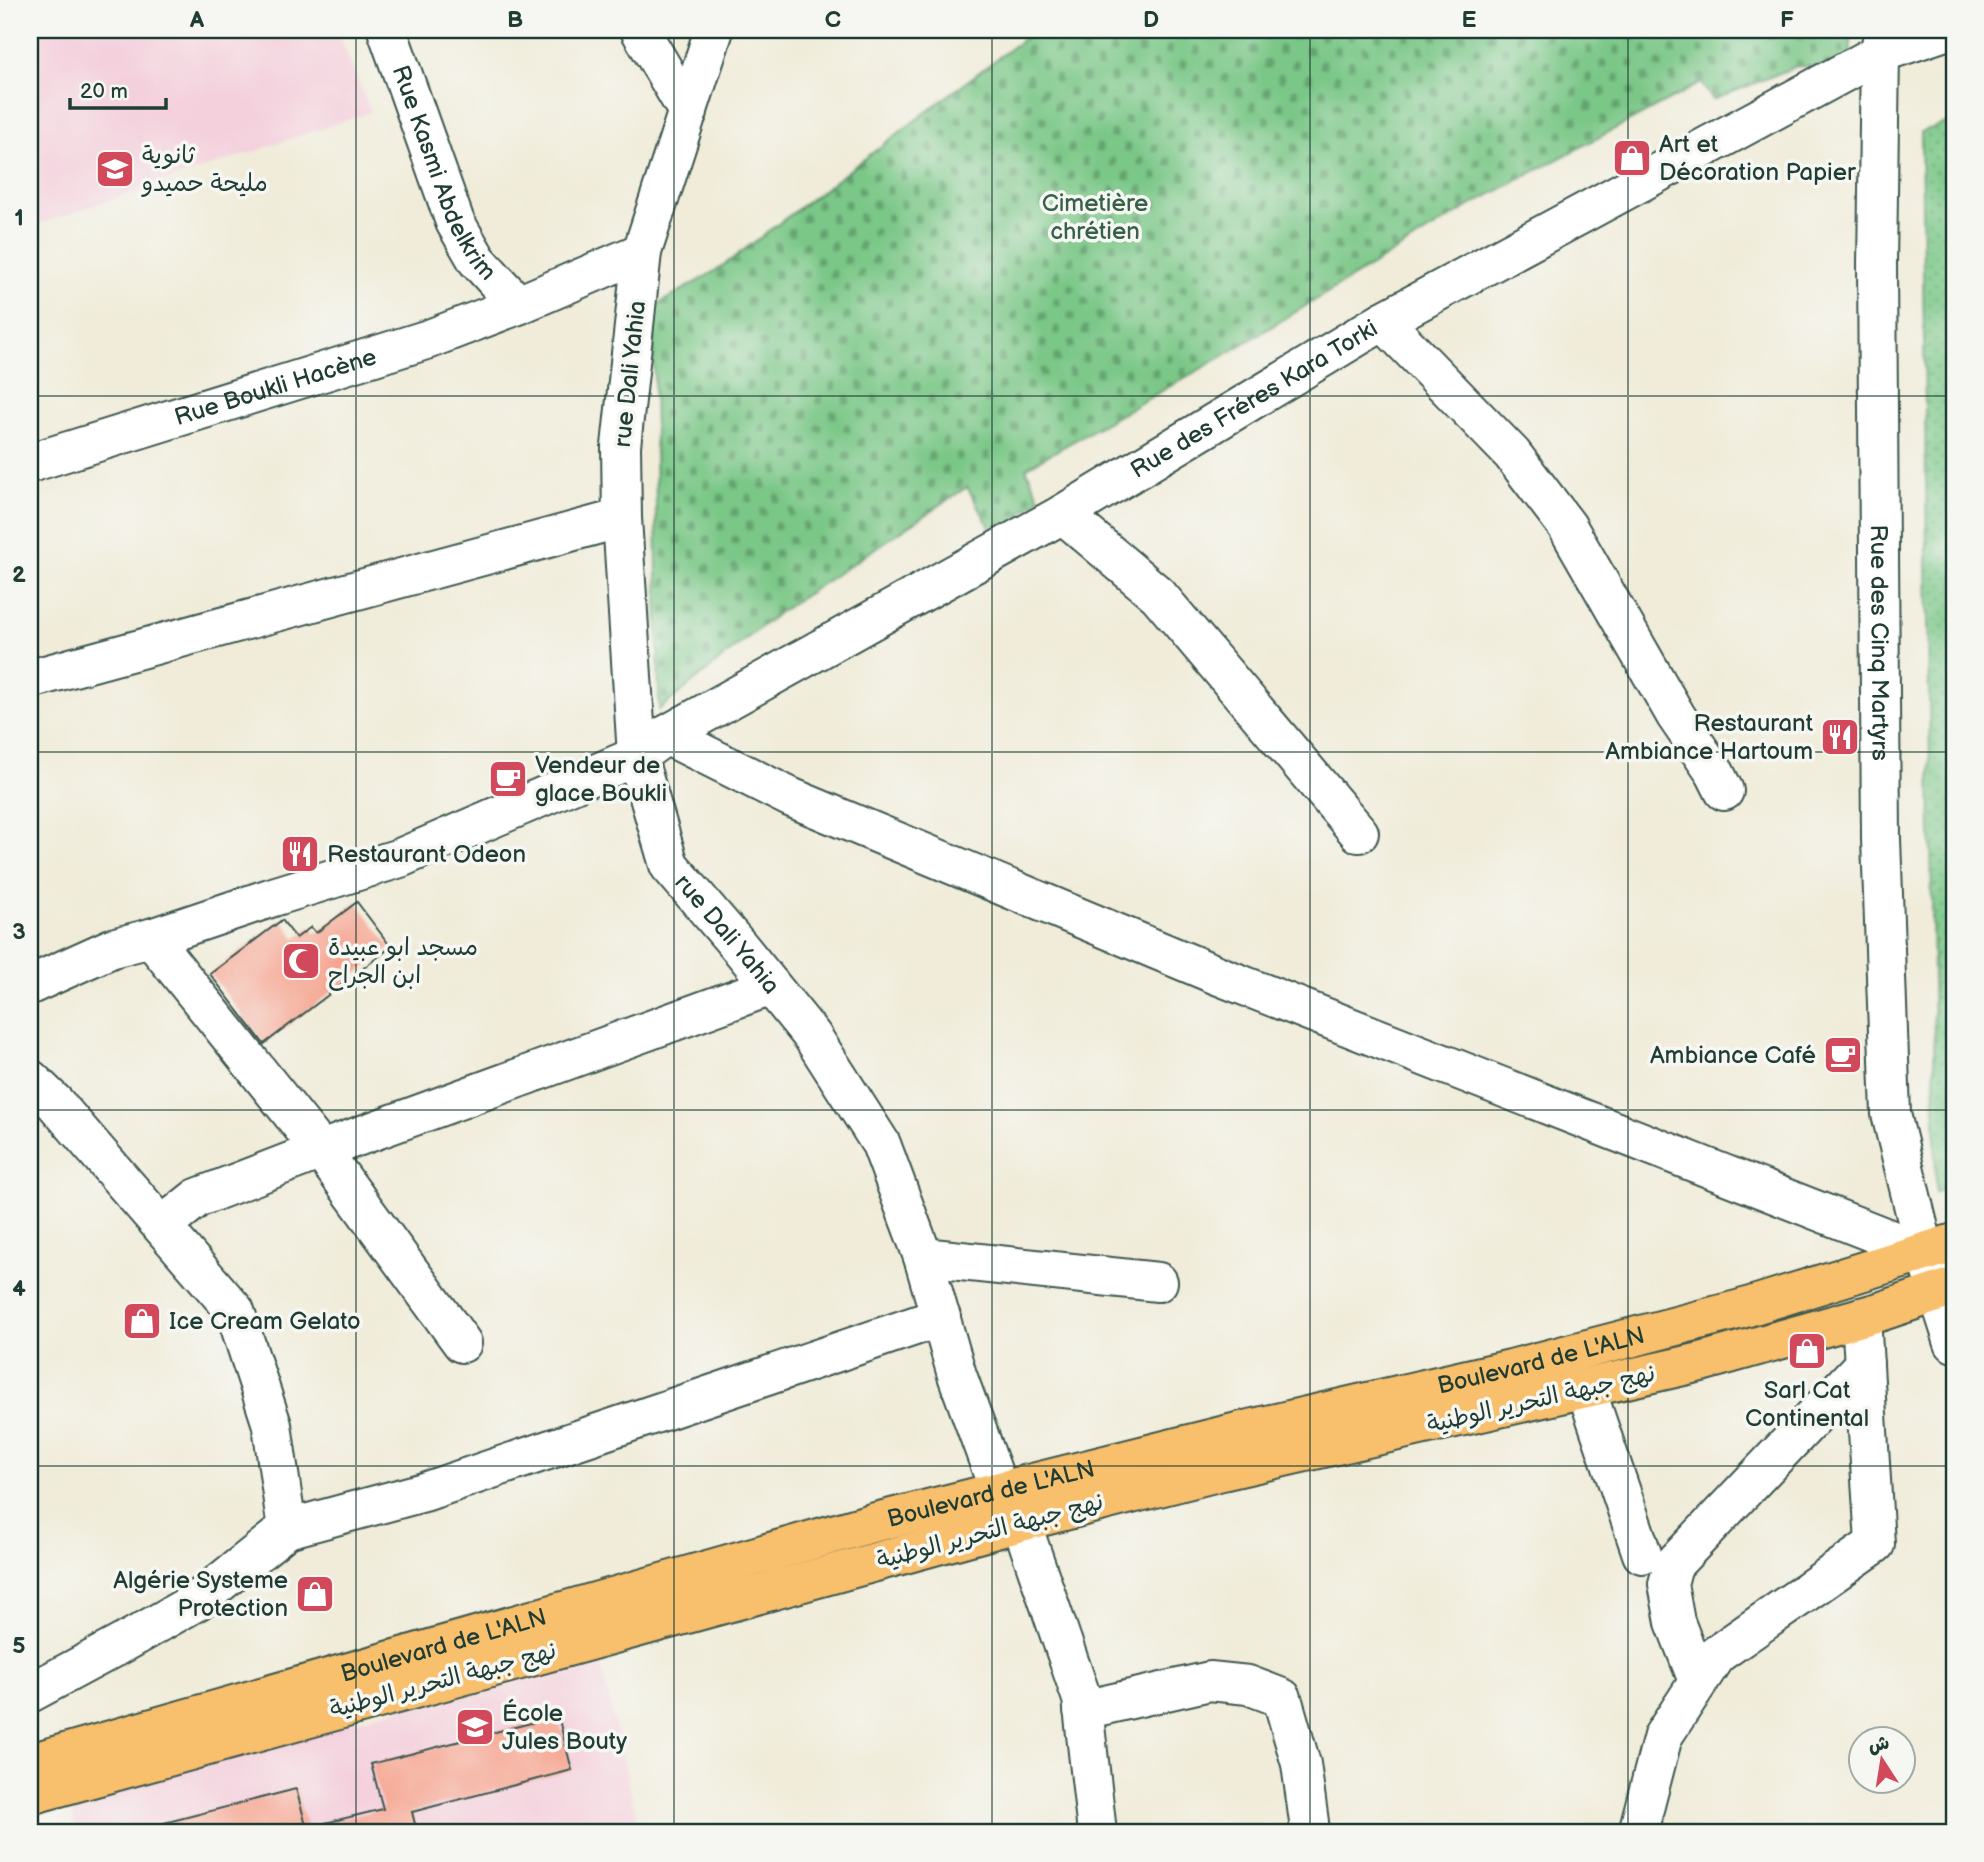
<svg xmlns="http://www.w3.org/2000/svg" width="1984" height="1862" font-family="'Balsamiq Sans','Playpen Sans Arabic',sans-serif">
	<defs>
		<pattern id="cemetery-stones" width="16" height="16" patternUnits="userSpaceOnUse" patternTransform="scale(1.75)"><rect width="16" height="16" fill="#7ac787"/><path d="M2 7V4a2 2 0 0 1 4 0v3zM10 15v-3a2 2 0 0 1 4 0v3z" fill="#63a36f"/></pattern>
		<pattern id="garden-dots" width="8" height="8" patternUnits="userSpaceOnUse" patternTransform="scale(1.75)"><rect width="8" height="8" fill="#7ac787"/><path d="M2 2h.1M6 6h.1" fill="none" stroke="#63a36f" stroke-width="1.8" stroke-linecap="round"/></pattern>
	</defs>
	<rect width="100%" height="100%" fill="#f6f6f2"/>
	<filter id="ink" filterUnits="userSpaceOnUse"><feTurbulence type="fractalNoise" baseFrequency=".0143" numOctaves="2"/><feDisplacementMap in="SourceGraphic" scale="14" xChannelSelector="R" yChannelSelector="G"/><feConvolveMatrix kernelMatrix="1 2 1 2 8 2 1 2 1" color-interpolation-filters="sRGB"/></filter>
	<filter id="wash" filterUnits="userSpaceOnUse"><feTurbulence type="fractalNoise" baseFrequency=".00686" numOctaves="4" result="noise"/><feDisplacementMap in="SourceGraphic" scale="28" xChannelSelector="R" yChannelSelector="G"/><feGaussianBlur stdDeviation="1.57" result="paint"/><feColorMatrix in="noise" values="0 0 0 0 0 0 0 0 0 0 0 0 0 0 0 0 0 1.4 0 .05"/><feComposite in="paint" operator="in"/></filter>
	<g filter="url(#wash)">
		<rect width="100%" height="100%" fill="#f0ecd9"/>
		<!-- built -->
		<g fill="#f4cfdc">
			<polygon points="30,30 337,30 371,112 30,227"/>
			<polygon points="598,1652 640,1832 75,1832 70,1802"/>
		</g>
		<!-- cemetery -->
		<polygon fill="url(#cemetery-stones)" stroke="#4c825e" stroke-width="2" points="1035,30 1852,30 1850,56 1824,67 1797,66 1713,100 1701,83 1473,204 1220,358 1026,468 1040,499 1021,513 1029,525 998,541 967,487 777,614 659,710 653,307 720,268"/>
		<!-- garden -->
		<polygon fill="url(#garden-dots)" stroke="#4c825e" stroke-width="2" points="1954,120 1954,1187 1936,1192 1921,132"/>
		<g id="blocks">
			<!-- building -->
			<g fill="#f6a591">
				<polygon points="357,902 391,947 264,1044 210,974 282,920 296,938 311,927 316,933"/>
				<polygon points="558,1716 572,1770 412,1812 417,1832 326,1832 325,1823 383,1809 371,1764"/>
				<polygon points="296,1789 308,1832 165,1832 164,1823"/>
			</g>
		</g>
	</g>
	<g filter="url(#ink)">
		<use href="#blocks" fill-opacity="0" stroke="#3e574d" stroke-width="2"/>
		<g fill="none" stroke-linecap="round" stroke-linejoin="round">
			<!-- minor casing -->
			<g stroke="#3e574d" stroke-width="42">
				<g id="minor">
					<path id="s1" d="M387,30L455,222L477,260L518,305"/>
					<polyline points="640,30 688,112"/>
					<path id="s2" d="M714,30L642,252L621,446L622,518L637,756L669,865L742,950L812,1036L881,1144L923,1257L957,1375L999,1490L1021,1522L1082,1699L1097,1832"/>
					<path id="s3" d="M1883,32L1880,53L1877,264L1881,839L1891,1114L1925,1253"/>
					<polyline points="1383,321 1512,454 1567,526 1676,716 1715,773 1724,791"/>
					<path id="s4" d="M30,463L429,339L518,305L642,252"/>
					<polyline points="1063,514 1158,595 1359,833"/>
					<polyline points="30,679 622,518"/>
					<polyline points="666,735 790,797 1217,975 1925,1253 1954,1343"/>
					<polyline points="151,938 321,1150 771,986"/>
					<path id="s5" d="M30,985L112,948L151,938L273,897L400,858L637,756L666,735L1063,514L1383,321L1880,53L1948,30"/>
					<polyline points="30,1079 55,1103 235,1311 272,1425 287,1529"/>
					<polyline points="162,1226 197,1198 321,1150 462,1343"/>
					<polyline points="923,1257 1158,1282"/>
					<polyline points="1586,1389 1642,1554"/>
					<polyline points="1698,1681 1675,1622 1668,1584 1673,1565 1864,1364"/>
					<polyline points="30,1693 125,1642 197,1601 287,1529 424,1492 941,1317"/>
					<polyline points="1083,1710 1210,1681 1248,1685 1282,1698 1301,1764 1309,1822"/>
					<polyline points="1638,1832 1663,1736 1716,1655 1875,1544 1861,1317"/>
				</g>
			</g>
			<!-- major casing -->
			<g stroke="#3e574d" stroke-width="42">
				<g id="major">
					<path id="s6" d="M30,1763L872,1523L1250,1429L1511,1369L1741,1309L1954,1243"/>
					<polyline points="30,1795 1021,1522 1222,1471 1701,1362 1879,1312 1954,1287"/>
				</g>
			</g>
			<!-- minor -->
			<use href="#minor" stroke="#fff" stroke-width="38"/>
			<!-- major -->
			<use href="#major" stroke="#f8bf6c" stroke-width="38"/>
		</g>
	</g>
	<!-- grid -->
	<path fill="none" stroke="#1f3d34" stroke-width="2" stroke-opacity="0.55" d="M356,30V1832M674,30V1832M992,30V1832M1310,30V1832M1628,30V1832M30,396H1954M30,752H1954M30,1110H1954M30,1466H1954"/>
	<!-- icons -->
	<defs>
		<g id="shop-square" transform="scale(2.0125)"><rect x="-9" y="-9" width="18" height="18" rx="4" fill="#d1495b" stroke="#f6f6f2"/><path d="M-5-2.5h2.3a2.7 3.5 0 0 1 5.4 0H5L5.5 6h-11ZM-1.5-2.5h3a1.5 2.3 0 0 0-3 0Z" fill="#fff"/></g>
		<g id="school-square" transform="scale(2.0125)"><rect x="-9" y="-9" width="18" height="18" rx="4" fill="#d1495b" stroke="#f6f6f2"/><path d="M0-5L7-2L0 1L-7-2ZM-4 1L0 2.5L4 1V4Q0 6-4 4Z" fill="#fff"/></g>
		<g id="restaurant-square" transform="scale(2.0125)"><rect x="-9" y="-9" width="18" height="18" rx="4" fill="#d1495b" stroke="#f6f6f2"/><path d="M-5-6h1v4h1v-4h1v4h1v-4h1v5L-1.5 .5V6h-2V.5L-5-1ZM5-6V6H3V1.5H1.5Q1.5-4 5-6Z" fill="#fff"/></g>
		<g id="cafe-square" transform="scale(2.0125)"><rect x="-9" y="-9" width="18" height="18" rx="4" fill="#d1495b" stroke="#f6f6f2"/><path d="M-5.5-4.5H6V0H3Q3 3.5 0 3.5H-2.5Q-5.5 3.5-5.5 0ZM3-3.2v2h1.7v-2ZM-6 4.5H4V6H-6Z" fill="#fff"/></g>
		<g id="mosque-square" transform="scale(2.0125)"><rect x="-9" y="-9" width="18" height="18" rx="4" fill="#d1495b" stroke="#f6f6f2"/><path d="M3.5-4.9A6 6 0 1 0 3.5 4.9A5 5 0 1 1 3.5-4.9Z" fill="#fff"/></g>
	</defs>
	<g fill-rule="evenodd">
		<use href="#shop-square" x="1632" y="158"/>
		<use href="#school-square" x="115" y="169"/>
		<use href="#restaurant-square" x="1840" y="737"/>
		<use href="#cafe-square" x="508" y="779"/>
		<use href="#restaurant-square" x="300" y="854"/>
		<use href="#mosque-square" x="301" y="961"/>
		<use href="#cafe-square" x="1843" y="1055"/>
		<use href="#shop-square" x="142" y="1321"/>
		<use href="#shop-square" x="1807" y="1351"/>
		<use href="#shop-square" x="315" y="1594"/>
		<use href="#school-square" x="475" y="1727"/>
	</g>
	<g text-anchor="middle" dominant-baseline="central" stroke-width="7" stroke-linejoin="round" paint-order="stroke">
		<!-- poi labels -->
		<g font-size="24" fill="#1f3d34" stroke="#f6f6f2" text-anchor="start">
			<text x="1659" y="144">Art et<tspan x="1659" dy="28">Décoration Papier</tspan></text>
			<text x="142" y="155">ثانوية<tspan x="142" dy="28">مليحة حميدو</tspan></text>
			<text x="1813" y="723" text-anchor="end">Restaurant<tspan x="1813" dy="28">Ambiance Hartoum</tspan></text>
			<text x="535" y="765">Vendeur de<tspan x="535" dy="28">glace Boukli</tspan></text>
			<text x="327" y="854">Restaurant Odeon</text>
			<text x="328" y="947">مسجد ابو عبيدة<tspan x="328" dy="28">ابن الجراح</tspan></text>
			<text x="1816" y="1055" text-anchor="end">Ambiance Café</text>
			<text x="169" y="1321">Ice Cream Gelato</text>
			<text x="1807" y="1390" text-anchor="middle">Sarl Cat<tspan x="1807" dy="28">Continental</tspan></text>
			<text x="288" y="1580" text-anchor="end">Algérie Systeme<tspan x="288" dy="28">Protection</tspan></text>
			<text x="502" y="1713">École<tspan x="502" dy="28">Jules Bouty</tspan></text>
		</g>
		<!-- street labels -->
		<g font-size="24" fill="#1f3d34" stroke="#f6f6f2">
			<text stroke="none"><textPath href="#s1" startOffset="154">Rue Kasmi Abdelkrim</textPath></text>
			<text transform="translate(630 374) rotate(-84)">rue Dali Yahia</text>
			<text stroke="none"><textPath href="#s4" startOffset="257">Rue Boukli Hacène</textPath></text>
			<text stroke="none"><textPath href="#s5" startOffset="1363">Rue des Fréres Kara Torki</textPath></text>
			<text stroke="none"><textPath href="#s3" startOffset="611">Rue des Cinq Martyrs</textPath></text>
			<text stroke="none"><textPath href="#s2" startOffset="943">rue Dali Yahia</textPath></text>
			<text stroke="none"><textPath href="#s6" startOffset="1564">Boulevard de L'ALN</textPath></text>
			<text transform="translate(1541 1399) rotate(-13)">نهج جبهة التحرير الوطنية</text>
			<text stroke="none"><textPath href="#s6" startOffset="998">Boulevard de L'ALN</textPath></text>
			<text transform="translate(990 1531) rotate(-15)">نهج جبهة التحرير الوطنية</text>
			<text stroke="none"><textPath href="#s6" startOffset="430">Boulevard de L'ALN</textPath></text>
			<text transform="translate(443 1680) rotate(-15)">نهج جبهة التحرير الوطنية</text>
		</g>
		<!-- park labels -->
		<g font-size="24" fill="#366049" stroke="#f6f6f2">
			<text x="1095" y="203">Cimetière<tspan x="1095" dy="28">chrétien</tspan></text>
		</g>
	</g>
	<!-- margin -->
	<rect width="1984" height="1862" fill="none" stroke="#f6f6f2" stroke-width="77"/>
	<!-- north arrow -->
	<g transform="translate(1882 1760) rotate(348)"><circle r="33" fill="#f6f6f2" stroke="#a0aca6" stroke-width="2"/>
	<path d="M0-5L12 26L0 18L-12 26Z" fill="#d1495b"/>
	<text y="-10" font-size="19" font-weight="bold" text-anchor="middle" fill="#1f3d34">ش</text>
	</g>
	<!-- scale -->
	<path d="M70 98v10h96v-10" fill="none" stroke="#1f3d34" stroke-width="3.5"/>
	<text x="80" y="98" font-size="21" fill="#1f3d34" stroke="#f6f6f2" stroke-width="5" paint-order="stroke">20 m</text>
	<rect x="38" y="38" width="1908" height="1786" fill="none" stroke="#1f3d34" stroke-width="2.5"/>
	<g font-size="23" text-anchor="middle" font-weight="bold" fill="#1f3d34">
		<text x="197" y="27">A</text>
		<text x="515" y="27">B</text>
		<text x="833" y="27">C</text>
		<text x="1151" y="27">D</text>
		<text x="1469" y="27">E</text>
		<text x="1787" y="27">F</text>
		<text x="19" y="225">1</text>
		<text x="19" y="582">2</text>
		<text x="19" y="939">3</text>
		<text x="19" y="1296">4</text>
		<text x="19" y="1653">5</text>
	</g>
</svg>
